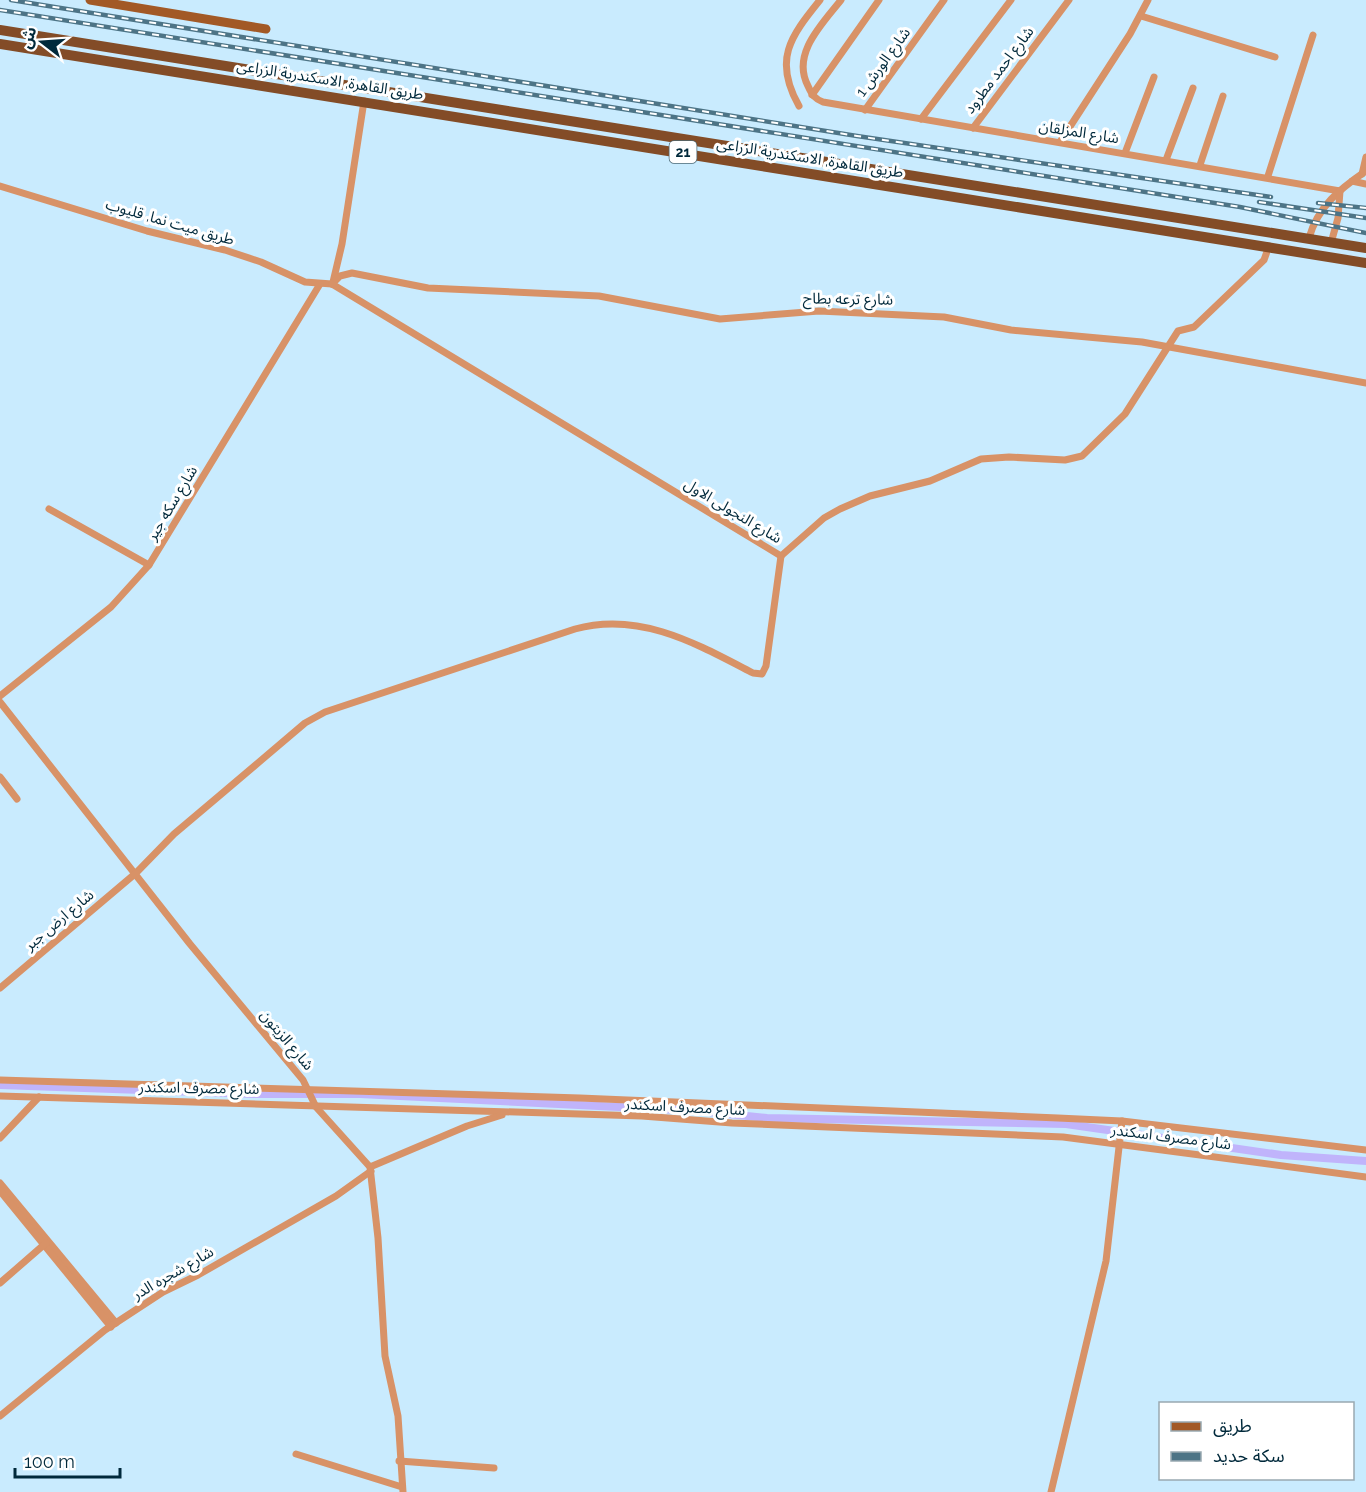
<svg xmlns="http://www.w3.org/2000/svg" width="1366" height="1492" font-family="Raleway,'Noto Sans Arabic',sans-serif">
	<rect width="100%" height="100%" fill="#c9ebfe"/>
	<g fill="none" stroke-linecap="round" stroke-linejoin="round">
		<!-- canal -->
		<polyline stroke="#c0b4fb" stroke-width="8" points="0,1085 254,1094 360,1094 699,1111 767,1118 1066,1124 1281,1155 1366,1161"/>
		<!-- minor -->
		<g stroke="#d89267" stroke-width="7">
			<path d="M841,0C822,24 791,54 808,86C812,95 815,99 823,102L1340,191"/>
			<polyline points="1141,16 1275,57"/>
			<polyline points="812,95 879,0"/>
			<path d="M799,106C773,60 790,37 820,0"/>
			<polyline points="865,110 944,0"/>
			<polyline points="921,119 1011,0"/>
			<polyline points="973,128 1069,0"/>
			<polyline points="1060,142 1130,34 1148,0"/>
			<polyline points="1125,153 1154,77"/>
			<polyline points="1166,160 1193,88"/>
			<polyline points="1200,165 1223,96"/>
			<polyline points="1362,174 1366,157"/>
			<polyline points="1268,176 1313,35"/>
			<polyline points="1352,181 1366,184"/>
			<polyline points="0,186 147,231 225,250 261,262 305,282 332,284"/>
			<path d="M1309,238C1318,206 1340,189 1366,171"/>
			<polyline points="1331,243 1338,218 1340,191"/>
			<polyline points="333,282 342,244 364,101"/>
			<polyline points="332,284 340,276 352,273 428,288 599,296 720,319 819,311 944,317 1011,330 1142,342 1366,383"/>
			<polyline points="332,284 781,556"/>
			<polyline points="49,509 149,565"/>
			<polyline points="781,556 824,518 840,509 870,496 930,481 981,459 1009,457 1065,460 1082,456 1125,414 1178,331 1194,327 1264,260 1269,246"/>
			<polyline points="0,696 111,607 149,565 320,284"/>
			<polyline points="0,702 190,944 303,1080 316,1107 370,1167 378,1238 385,1356 398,1416 403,1492"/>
			<polyline points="0,777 17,799"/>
			<path d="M0,988L136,873L174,834L219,796L305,723L325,712L575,629C640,611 697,644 753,673L762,674L766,666L781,556"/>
			<polyline points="0,1080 580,1098 1058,1118 1122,1121 1366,1150"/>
			<polyline points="0,1096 642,1116 732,1123 1063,1137 1366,1177"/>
			<polyline points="0,1138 39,1097"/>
			<polyline points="370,1167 467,1126 502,1115"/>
			<polyline points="0,1183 116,1323"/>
			<polyline points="0,1191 111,1327"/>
			<polyline points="0,1283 46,1243"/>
			<polyline points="0,1416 105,1330 163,1292 198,1275 336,1196 371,1171"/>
			<polyline points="296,1454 402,1487"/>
			<polyline points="399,1461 494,1468"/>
			<polyline points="1051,1492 1106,1261 1122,1121"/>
		</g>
		<!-- major -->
		<polyline stroke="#a25926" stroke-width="9" points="90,0 266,29"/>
		<!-- highway -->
		<g stroke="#834c27" stroke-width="10">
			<polyline points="0,30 1366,248"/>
			<polyline points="0,44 1366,263"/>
		</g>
		<!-- rail casing -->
		<g stroke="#4d7486" stroke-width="4.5">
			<g id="rail">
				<polyline points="11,0 857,136 1271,197"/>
				<polyline points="0,10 1240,207 1366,233"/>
				<polyline points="1259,202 1366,218"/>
				<polyline points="1318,203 1366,208"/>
			</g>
		</g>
		<!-- rail -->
		<use href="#rail" stroke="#fff" stroke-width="2" stroke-dasharray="7" stroke-linecap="butt"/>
	</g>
	<g text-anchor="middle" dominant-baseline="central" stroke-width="6" stroke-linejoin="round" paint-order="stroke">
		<!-- shield labels -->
		<rect fill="#fff" stroke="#4c6976" stroke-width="1.5" x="669.5" y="141" width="27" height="22" rx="4.5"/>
		<g font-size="14" font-weight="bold" fill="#00293b">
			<text x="683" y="152">21</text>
		</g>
		<!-- street labels -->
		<g font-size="15" fill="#00293b" stroke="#fff">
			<text transform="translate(883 62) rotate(-54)">شارع الورش 1</text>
			<text transform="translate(999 70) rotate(-53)">شارع احمد مطرود</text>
			<text transform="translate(330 80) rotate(9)">طريق القاهرة, الاسكندرية الزراعى</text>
			<text transform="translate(1079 132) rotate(9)">شارع المزلقان</text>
			<text transform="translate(810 158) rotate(9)">طريق القاهرة, الاسكندرية الزراعى</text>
			<text transform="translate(170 222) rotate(16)">طريق ميت نما, قليوب</text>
			<text transform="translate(848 299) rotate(1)">شارع ترعه بطاح</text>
			<text transform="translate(172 503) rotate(-59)">شارع سكه جير</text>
			<text transform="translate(733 511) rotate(31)">شارع النجولى الاول</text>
			<text transform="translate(59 920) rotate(-40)">شارع ارض جبر</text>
			<text transform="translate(287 1040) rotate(50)">شارع الزيتون</text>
			<text transform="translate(199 1088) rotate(1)">شارع مصرف اسكندر</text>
			<text transform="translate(685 1107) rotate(3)">شارع مصرف اسكندر</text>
			<text transform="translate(1171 1137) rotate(7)">شارع مصرف اسكندر</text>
			<text transform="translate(173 1273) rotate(-30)">شارع شجره الدر</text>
		</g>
	</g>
	<!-- legend -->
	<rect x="1159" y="1402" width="195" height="78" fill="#ffffff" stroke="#99a9b1" stroke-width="1.5"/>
	<rect x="1171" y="1422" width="30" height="9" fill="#a25926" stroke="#99a9b1" stroke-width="1.5"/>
	<text x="1213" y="1432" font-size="18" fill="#00293b">طريق</text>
	<rect x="1171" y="1452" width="30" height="9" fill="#4d7486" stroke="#99a9b1" stroke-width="1.5"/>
	<text x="1213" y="1462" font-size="18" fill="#00293b">سكة حديد</text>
	<!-- north arrow -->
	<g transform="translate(42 42) rotate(287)" stroke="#ffffff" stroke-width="4.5" paint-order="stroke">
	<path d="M0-4.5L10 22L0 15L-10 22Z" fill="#00293b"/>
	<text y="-9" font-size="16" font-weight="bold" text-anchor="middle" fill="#00293b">ش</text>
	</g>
	<!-- scale -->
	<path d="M15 1468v9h105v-9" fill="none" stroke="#00293b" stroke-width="3"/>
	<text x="24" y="1468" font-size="18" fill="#00293b" stroke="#ffffff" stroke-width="4.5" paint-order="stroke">100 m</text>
</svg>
